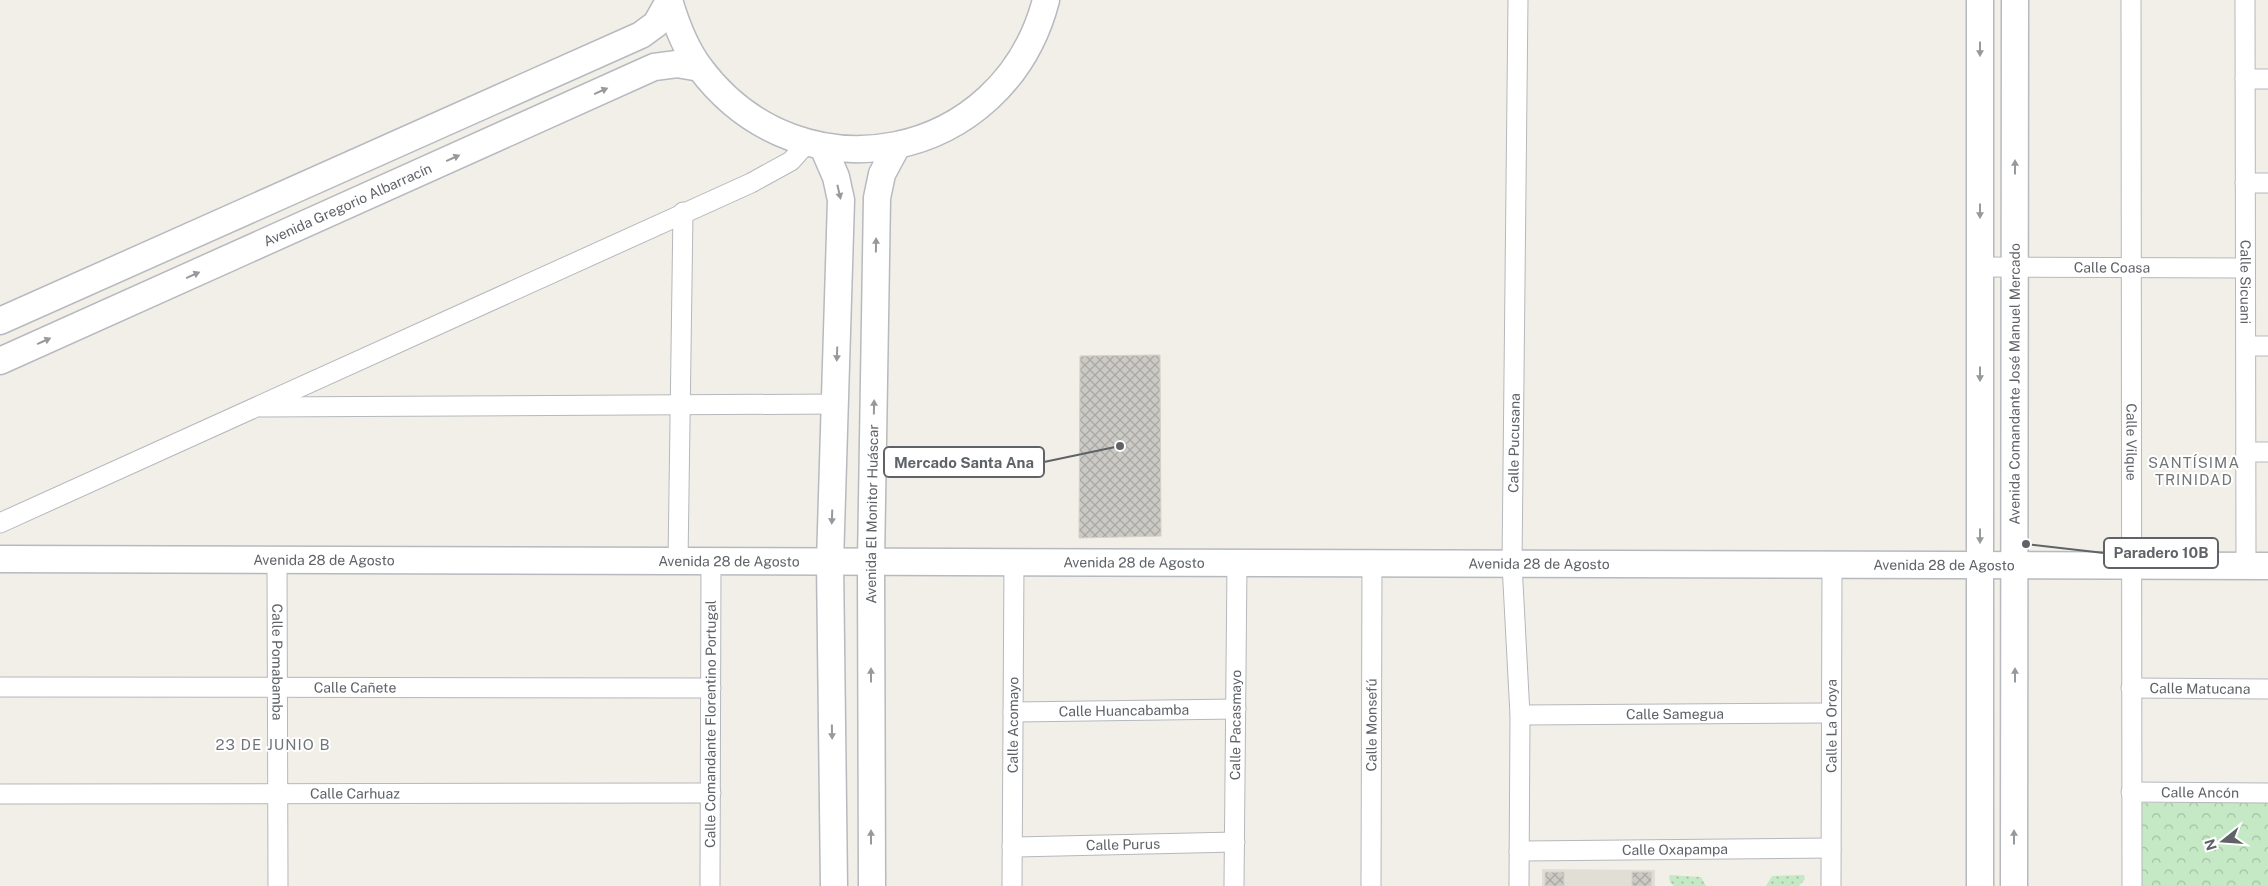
<svg xmlns="http://www.w3.org/2000/svg" width="2268" height="886" font-family="'Public Sans',sans-serif">
	<defs>
		<pattern id="grass-dots" width="8" height="8" patternUnits="userSpaceOnUse" patternTransform="scale(1.25)"><rect width="8" height="8" fill="#c5e8c5"/><path d="M2 2h.1M6 6h.1" fill="none" stroke="#a3c0a4" stroke-width="1.8" stroke-linecap="round"/></pattern>
		<pattern id="forest-crowns" width="20" height="18" patternUnits="userSpaceOnUse" patternTransform="scale(1.25)"><rect width="20" height="18" fill="#c5e8c5"/><path d="M2 6a3 3 0 1 1 6 0M12 15a3 3 0 1 1 6 0" fill="none" stroke="#a3c0a4"/></pattern>
		<pattern id="building-cross-hatch" width="8" height="8" patternUnits="userSpaceOnUse" patternTransform="scale(1.25)"><rect width="8" height="8" fill="#cccac5"/><path d="M0 0l8 8M0 8l8-8" fill="none" stroke="#a9a8a4"/></pattern>
	</defs>
	<rect width="100%" height="100%" fill="#f1efe8"/>
	<!-- education -->
	<polygon fill="#e1ded6" points="1542,869 1655,870 1655,886 1542,886"/>
	<!-- grass -->
	<g fill="url(#grass-dots)">
		<polygon points="1669,875 1701,877 1706,886 1674,886 1670,882"/>
		<polygon points="1804,875 1805,879 1799,886 1766,886 1772,876"/>
	</g>
	<!-- forest -->
	<rect fill="url(#forest-crowns)" x="2139" y="803" width="129" height="83"/>
	<!-- building -->
	<g fill="url(#building-cross-hatch)" stroke="#d6d1c6">
		<polygon points="1160,355 1161,536 1079,538 1080,356"/>
		<rect x="1545" y="872" width="19" height="14"/>
		<polygon points="1632,872 1652,872 1651,886 1632,886"/>
	</g>
	<g fill="none" stroke-linecap="round" stroke-linejoin="round">
		<!-- street casing -->
		<g stroke="#b5b8bc" stroke-width="21">
			<g id="street">
				<polyline points="1518,0 1512,564 1520,715 1519,886"/>
				<path id="s1" d="M2131,0L2132,886"/>
				<path id="s2" d="M2245,0L2246,566"/>
				<polyline points="2245,79 2268,79"/>
				<polyline points="2245,183 2268,183"/>
				<path id="s3" d="M1980,267L2245,268"/>
				<polyline points="2246,346 2268,346"/>
				<polyline points="261,407 835,404"/>
				<polyline points="2246,452 2268,452"/>
				<polyline points="0,523 751,183 791,161 808,142"/>
				<path id="s4" d="M277,560L278,886"/>
				<polyline points="678,562 683,212"/>
				<path id="s5" d="M0,687L711,688"/>
				<path id="s6" d="M2131,688L2268,689"/>
				<path id="s7" d="M1013,712L1236,709"/>
				<path id="s8" d="M1520,715L1831,713"/>
				<path id="s9" d="M2131,792L2268,793"/>
				<path id="s10" d="M0,794L711,793"/>
				<path id="s11" d="M1012,847L1235,842"/>
				<path id="s12" d="M1519,851L1831,848"/>
				<path id="s13" d="M710,886L711,562"/>
				<path id="s14" d="M1012,886L1014,562"/>
				<path id="s15" d="M1234,886L1237,563"/>
				<path id="s16" d="M1371,886L1372,563"/>
				<path id="s17" d="M1831,886L1832,565"/>
			</g>
		</g>
		<!-- secondary casing -->
		<g stroke="#b6babf" stroke-width="29">
			<g id="secondary">
				<path d="M669,0C676,24 685,48 700,68C801,203 1004,162 1046,0"/>
				<polyline points="823,147 836,177 841,200 830,562 834,886"/>
				<polyline points="0,321 641,35 656,24 669,1"/>
				<path id="s18" d="M0,361L654,67L677,64L700,68"/>
				<path id="s19" d="M0,559L2268,566"/>
				<path id="s20" d="M872,886L871,562L877,198L882,174L897,146"/>
				<polyline points="1980,886 1980,0"/>
				<path id="s21" d="M2014,886L2015,0"/>
			</g>
		</g>
		<!-- street -->
		<use href="#street" stroke="#fff" stroke-width="19"/>
		<!-- secondary -->
		<use href="#secondary" stroke="#fff" stroke-width="26"/>
	</g>
	<!-- one-way arrows -->
	<defs><path id="oneway-solid" d="M-6-.8H1V-3.2L6.5 0L1 3.2V.8H-6Z" transform="scale(1.25)"/></defs>
	<g fill="#979a9d">
		<use href="#oneway-solid" transform="translate(1980 49) rotate(90)"/>
		<use href="#oneway-solid" transform="translate(601 91) rotate(-24)"/>
		<use href="#oneway-solid" transform="translate(453 158) rotate(-24)"/>
		<use href="#oneway-solid" transform="translate(2015 167) rotate(-90)"/>
		<use href="#oneway-solid" transform="translate(839 192) rotate(77)"/>
		<use href="#oneway-solid" transform="translate(1980 211) rotate(90)"/>
		<use href="#oneway-solid" transform="translate(876 245) rotate(-89)"/>
		<use href="#oneway-solid" transform="translate(193 275) rotate(-24)"/>
		<use href="#oneway-solid" transform="translate(44 341) rotate(-24)"/>
		<use href="#oneway-solid" transform="translate(837 354) rotate(92)"/>
		<use href="#oneway-solid" transform="translate(1980 374) rotate(90)"/>
		<use href="#oneway-solid" transform="translate(874 407) rotate(-89)"/>
		<use href="#oneway-solid" transform="translate(832 517) rotate(92)"/>
		<use href="#oneway-solid" transform="translate(1980 536) rotate(90)"/>
		<use href="#oneway-solid" transform="translate(871 675) rotate(-90)"/>
		<use href="#oneway-solid" transform="translate(2015 675) rotate(-90)"/>
		<use href="#oneway-solid" transform="translate(832 732) rotate(89)"/>
		<use href="#oneway-solid" transform="translate(871 837) rotate(-90)"/>
		<use href="#oneway-solid" transform="translate(2014 837) rotate(-90)"/>
	</g>
	<g text-anchor="middle" dominant-baseline="central" stroke-width="4" stroke-linejoin="round" paint-order="stroke">
		<!-- street labels -->
		<g font-size="14" fill="#5f6368" stroke="#fff">
			<text stroke="none"><textPath href="#s18" startOffset="381">Avenida Gregorio Albarracín</textPath></text>
			<text stroke="none"><textPath href="#s3" startOffset="132">Calle Coasa</textPath></text>
			<text stroke="none"><textPath href="#s2" startOffset="282">Calle Sicuani</textPath></text>
			<text stroke="none"><textPath href="#s21" startOffset="502">Avenida Comandante José Manuel Mercado</textPath></text>
			<text transform="translate(1514 443) rotate(-89)">Calle Pucusana</text>
			<text stroke="none"><textPath href="#s1" startOffset="442">Calle Vilque</textPath></text>
			<text stroke="none"><textPath href="#s20" startOffset="372">Avenida El Monitor Huáscar</textPath></text>
			<text stroke="none"><textPath href="#s19" startOffset="324">Avenida 28 de Agosto</textPath></text>
			<text stroke="none"><textPath href="#s19" startOffset="729">Avenida 28 de Agosto</textPath></text>
			<text stroke="none"><textPath href="#s19" startOffset="1134">Avenida 28 de Agosto</textPath></text>
			<text stroke="none"><textPath href="#s19" startOffset="1539">Avenida 28 de Agosto</textPath></text>
			<text stroke="none"><textPath href="#s19" startOffset="1944">Avenida 28 de Agosto</textPath></text>
			<text stroke="none"><textPath href="#s4" startOffset="102">Calle Pomabamba</textPath></text>
			<text stroke="none"><textPath href="#s5" startOffset="355">Calle Cañete</textPath></text>
			<text stroke="none"><textPath href="#s6" startOffset="69">Calle Matucana</textPath></text>
			<text stroke="none"><textPath href="#s7" startOffset="111">Calle Huancabamba</textPath></text>
			<text stroke="none"><textPath href="#s8" startOffset="155">Calle Samegua</textPath></text>
			<text stroke="none"><textPath href="#s13" startOffset="162">Calle Comandante Florentino Portugal</textPath></text>
			<text stroke="none"><textPath href="#s14" startOffset="161">Calle Acomayo</textPath></text>
			<text stroke="none"><textPath href="#s15" startOffset="161">Calle Pacasmayo</textPath></text>
			<text stroke="none"><textPath href="#s16" startOffset="161">Calle Monsefú</textPath></text>
			<text stroke="none"><textPath href="#s17" startOffset="160">Calle La Oroya</textPath></text>
			<text stroke="none"><textPath href="#s9" startOffset="69">Calle Ancón</textPath></text>
			<text stroke="none"><textPath href="#s10" startOffset="355">Calle Carhuaz</textPath></text>
			<text stroke="none"><textPath href="#s11" startOffset="111">Calle Purus</textPath></text>
			<text stroke="none"><textPath href="#s12" startOffset="156">Calle Oxapampa</textPath></text>
		</g>
		<!-- neighbourhood labels -->
		<g font-size="15" letter-spacing="1" fill="#70757a" stroke="#fff">
			<text x="2194" y="462">SANTÍSIMA<tspan x="2194" dy="17">TRINIDAD</tspan></text>
			<text x="273" y="744">23 DE JUNIO B</text>
		</g>
	</g>
	<!-- callouts -->
	<path fill="none" stroke="#5f6368" stroke-width="2" d="M1120 446L1044 462M2026 544L2104 553"/>
	<g fill="#5f6368" stroke="#fff" stroke-width="2">
		<circle cx="1120" cy="446" r="5"/>
		<circle cx="2026" cy="544" r="5"/>
	</g>
	<g fill="#fff" stroke="#5f6368" stroke-width="2">
		<rect x="884" y="447" width="160" height="30" rx="5"/>
		<rect x="2104" y="538" width="114" height="30" rx="5"/>
	</g>
	<g font-size="15" text-anchor="middle" font-weight="bold" fill="#5f6368">
		<text x="964" y="468">Mercado Santa Ana</text>
		<text x="2161" y="558">Paradero 10B</text>
	</g>
	<!-- north arrow -->
	<g transform="translate(2223 841) rotate(253)" stroke="#ffffff" stroke-width="4" paint-order="stroke">
	<path d="M0-4L9 19L0 12L-9 19Z" fill="#5f6368"/>
	<text y="-8" font-size="14" font-weight="bold" text-anchor="middle" fill="#5f6368">N</text>
	</g>
</svg>
